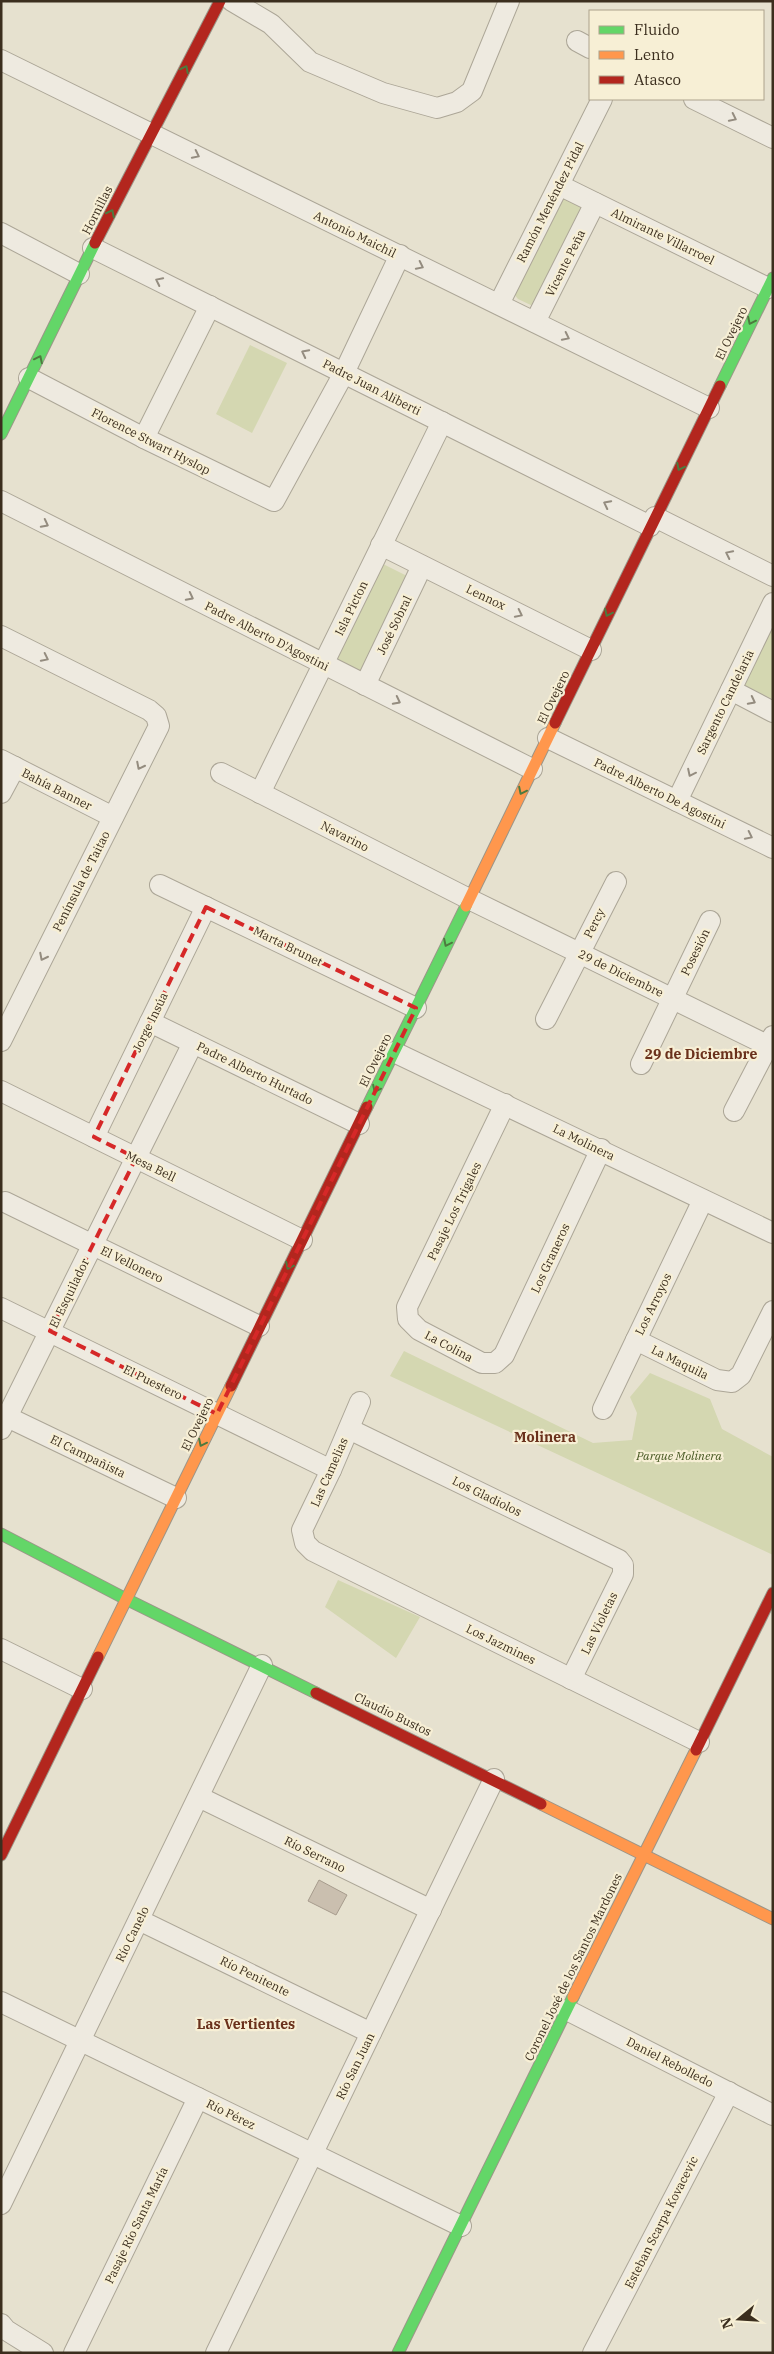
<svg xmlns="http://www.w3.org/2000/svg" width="774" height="2354" font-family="'IBM Plex Serif',serif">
	<rect width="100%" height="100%" fill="#e6e1cf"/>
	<!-- green -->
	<g fill="#d4d7b1">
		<polygon points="564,198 581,206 582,210 535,307 518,299 514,294"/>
		<polygon points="250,345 287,363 252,433 216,414"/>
		<polygon points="383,564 409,577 360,674 334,660"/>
		<polygon points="773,623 773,699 741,685"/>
		<polygon points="404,1351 593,1443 632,1440 637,1413 630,1397 650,1373 710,1399 722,1429 773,1457 773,1555 390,1376"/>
		<polygon points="338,1580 420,1617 396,1658 325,1607"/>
	</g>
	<!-- building -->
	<polygon fill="#cabfaf" stroke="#a79c8d" points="319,1880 347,1895 336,1915 308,1901"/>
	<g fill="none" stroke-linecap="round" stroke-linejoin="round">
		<!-- street casing -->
		<g stroke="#aca697" stroke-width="22">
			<g id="street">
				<polyline points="232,1 271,24 310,62 383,93 437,108 457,102 472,91 509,1"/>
				<polyline points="577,41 590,48"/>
				<polyline points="1,60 709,408"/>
				<polyline points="694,99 773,138"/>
				<polyline points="559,185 768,288"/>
				<polyline points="1,233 79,274"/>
				<polyline points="93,248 650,526"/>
				<polyline points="499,304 602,99"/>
				<polyline points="535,322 595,203"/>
				<polyline points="29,378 144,438 274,501 344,373 400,255"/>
				<polyline points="144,438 210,306"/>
				<polyline points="1,501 532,769"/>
				<polyline points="655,517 773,576"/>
				<polyline points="381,545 591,650"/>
				<polyline points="1,636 149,710 156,716 159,726 1,1041"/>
				<polyline points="365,685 422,566"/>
				<polyline points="731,690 773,712"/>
				<polyline points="548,738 773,848"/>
				<polyline points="1,760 113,817"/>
				<polyline points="221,773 469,899 773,1048"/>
				<polyline points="1,793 15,767"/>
				<polyline points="260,793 442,422"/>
				<polyline points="677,801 773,603"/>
				<polyline points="160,885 416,1008"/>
				<polyline points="546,1019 616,882"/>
				<polyline points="150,1022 359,1124"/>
				<polyline points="394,1052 773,1233"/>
				<polyline points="641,1064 710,921"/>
				<polyline points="1,1091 302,1240"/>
				<polyline points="505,1104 407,1307 408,1319 419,1330 482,1363 495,1363 504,1355 601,1149"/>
				<polyline points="734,1111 773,1036"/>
				<polyline points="94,1137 206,907"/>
				<polyline points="5,1202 259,1326"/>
				<polyline points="1,1308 331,1470"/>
				<polyline points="636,1340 717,1380 732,1382 741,1375 773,1311"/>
				<polyline points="360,1402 331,1470 302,1530 305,1543 313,1551 699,1742"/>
				<polyline points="603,1409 703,1200"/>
				<polyline points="1,1414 176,1498"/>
				<polyline points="1,1429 193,1043"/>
				<polyline points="349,1429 619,1560 623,1565 623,1574 571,1679"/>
				<polyline points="1,1649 82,1689"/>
				<polyline points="199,1797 431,1910"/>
				<polyline points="139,1920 371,2033"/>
				<polyline points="1,2002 461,2226"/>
				<polyline points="567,2010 773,2115"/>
				<polyline points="1,2204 262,1665"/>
				<polyline points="1,2324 6,2330 43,2353"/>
				<polyline points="74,2353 198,2098"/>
				<polyline points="216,2353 494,1779"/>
				<polyline points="593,2353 729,2092"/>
			</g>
		</g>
		<!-- fast casing -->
		<g stroke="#9b9588" stroke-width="13">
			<g id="fast">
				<polyline points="720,386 773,278"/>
				<polyline points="1,434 95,243"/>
				<polyline points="367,1107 466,906"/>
				<polyline points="1,1534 126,1599 316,1693"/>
				<polyline points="398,2353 573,1997"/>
			</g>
		</g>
		<!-- slow casing -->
		<g stroke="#9b9588" stroke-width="13">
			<g id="slow">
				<polyline points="466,906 555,723"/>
				<polyline points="98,1657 231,1386"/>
				<polyline points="541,1804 773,1919"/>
				<polyline points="573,1997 696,1750"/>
			</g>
		</g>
		<!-- jam casing -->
		<g stroke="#9b9588" stroke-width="13">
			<g id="jam">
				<polyline points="95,243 220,1"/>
				<polyline points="555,723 720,386"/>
				<polyline points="231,1386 367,1107"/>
				<polyline points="316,1693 541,1804"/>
				<polyline points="696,1750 773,1593"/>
				<polyline points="1,1855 98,1657"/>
			</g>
		</g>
		<!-- street -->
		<use href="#street" stroke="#eeeae0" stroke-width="20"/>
		<!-- fast -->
		<use href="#fast" stroke="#63d668" stroke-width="11"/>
		<!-- slow -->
		<use href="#slow" stroke="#ff974d" stroke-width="11"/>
		<!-- jam -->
		<use href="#jam" stroke="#b3261e" stroke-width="11"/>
	</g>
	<!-- one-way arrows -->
	<defs><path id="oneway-chevron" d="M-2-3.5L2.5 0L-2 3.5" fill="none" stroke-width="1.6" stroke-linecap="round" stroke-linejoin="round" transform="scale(1.25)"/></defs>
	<g stroke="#4d7a3f">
		<use href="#oneway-chevron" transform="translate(185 69) rotate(-63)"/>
		<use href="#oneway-chevron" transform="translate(111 213) rotate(-63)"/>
		<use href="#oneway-chevron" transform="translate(751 321) rotate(116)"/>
		<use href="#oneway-chevron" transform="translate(39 359) rotate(-64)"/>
		<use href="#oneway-chevron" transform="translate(680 467) rotate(117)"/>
		<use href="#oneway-chevron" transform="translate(608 613) rotate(116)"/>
		<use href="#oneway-chevron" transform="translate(522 791) rotate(116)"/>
		<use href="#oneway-chevron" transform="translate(447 943) rotate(116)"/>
		<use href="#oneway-chevron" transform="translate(376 1089) rotate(116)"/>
		<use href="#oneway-chevron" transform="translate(289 1266) rotate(116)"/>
		<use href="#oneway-chevron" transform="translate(202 1443) rotate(116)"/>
	</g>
	<g stroke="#948c7f">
		<use href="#oneway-chevron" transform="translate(733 118) rotate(26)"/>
		<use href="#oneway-chevron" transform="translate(196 155) rotate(26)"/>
		<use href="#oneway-chevron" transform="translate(420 266) rotate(26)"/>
		<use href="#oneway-chevron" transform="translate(159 281) rotate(-154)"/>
		<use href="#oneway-chevron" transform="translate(566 337) rotate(26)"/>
		<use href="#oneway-chevron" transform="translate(305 353) rotate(-153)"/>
		<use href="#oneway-chevron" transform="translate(607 504) rotate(-153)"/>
		<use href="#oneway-chevron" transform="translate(45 524) rotate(27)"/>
		<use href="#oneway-chevron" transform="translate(729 554) rotate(-154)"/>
		<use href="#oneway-chevron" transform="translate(190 597) rotate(27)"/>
		<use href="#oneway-chevron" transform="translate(519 614) rotate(26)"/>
		<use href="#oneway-chevron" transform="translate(45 658) rotate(26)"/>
		<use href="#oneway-chevron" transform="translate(397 701) rotate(27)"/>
		<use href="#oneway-chevron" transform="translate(752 701) rotate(27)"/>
		<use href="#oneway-chevron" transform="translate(140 766) rotate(117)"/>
		<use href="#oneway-chevron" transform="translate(691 773) rotate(116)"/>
		<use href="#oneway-chevron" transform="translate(749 836) rotate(26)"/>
		<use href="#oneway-chevron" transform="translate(43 957) rotate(117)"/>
	</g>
	<!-- marked area -->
	<path fill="none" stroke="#d62828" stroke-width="4" stroke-dasharray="10 6" stroke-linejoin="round" d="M206,907L416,1008L217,1414L50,1331L136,1158L94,1137Z"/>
	<g text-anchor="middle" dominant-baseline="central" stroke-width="4.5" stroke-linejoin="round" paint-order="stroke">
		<!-- street labels -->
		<g font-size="12" fill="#3b2e1e" stroke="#f7efd5">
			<text transform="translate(550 202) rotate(-63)">Ramón Menéndez Pidal</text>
			<text transform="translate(97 210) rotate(-63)">Hornillas</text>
			<text transform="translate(355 234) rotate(26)">Antonio Maichil</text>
			<text transform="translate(663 236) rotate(26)">Almirante Villarroel</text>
			<text transform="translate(565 263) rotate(-63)">Vicente Peña</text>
			<text transform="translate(731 333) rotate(-64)">El Ovejero</text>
			<text transform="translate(372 387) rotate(27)">Padre Juan Aliberti</text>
			<text transform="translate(151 441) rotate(27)">Florence Stwart Hyslop</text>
			<text transform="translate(486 597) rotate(26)">Lennox</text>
			<text transform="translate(351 608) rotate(-64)">Isla Picton</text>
			<text transform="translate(394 625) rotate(-64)">José Sobral</text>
			<text transform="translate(267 636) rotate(27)">Padre Alberto D'Agostini</text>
			<text transform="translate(553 697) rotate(-64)">El Ovejero</text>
			<text transform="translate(725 702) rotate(-64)">Sargento Candelaria</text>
			<text transform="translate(57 789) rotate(27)">Bahía Banner</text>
			<text transform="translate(660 793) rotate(26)">Padre Alberto De Agostini</text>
			<text transform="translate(345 836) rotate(27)">Navarino</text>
			<text transform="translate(81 881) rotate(-63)">Península de Taitao</text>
			<text transform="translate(594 923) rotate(-63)">Percy</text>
			<text transform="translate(288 946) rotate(26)">Marta Brunet</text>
			<text transform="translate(695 952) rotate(-64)">Posesión</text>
			<text transform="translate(621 973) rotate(26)">29 de Diciembre</text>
			<text transform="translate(150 1022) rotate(-64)">Jorge Insúa</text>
			<text transform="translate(375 1060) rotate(-64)">El Ovejero</text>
			<text transform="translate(255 1073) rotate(26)">Padre Alberto Hurtado</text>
			<text transform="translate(584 1142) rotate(26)">La Molinera</text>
			<text transform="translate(151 1166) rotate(26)">Mesa Bell</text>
			<text transform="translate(454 1211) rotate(-64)">Pasaje Los Trigales</text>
			<text transform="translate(550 1258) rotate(-65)">Los Graneros</text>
			<text transform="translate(132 1264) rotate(26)">El Vellonero</text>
			<text transform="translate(69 1293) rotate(-64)">El Esquilador</text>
			<text transform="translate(653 1304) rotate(-64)">Los Arroyos</text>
			<text transform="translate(449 1346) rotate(28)">La Colina</text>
			<text transform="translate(680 1362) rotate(26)">La Maquila</text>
			<text transform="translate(153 1382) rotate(26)">El Puestero</text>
			<text transform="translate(197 1424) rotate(-64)">El Ovejero</text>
			<text transform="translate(88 1456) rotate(26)">El Campañista</text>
			<text transform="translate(329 1472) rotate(-66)">Las Camelias</text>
			<text transform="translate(487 1496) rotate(26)">Los Gladiolos</text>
			<text transform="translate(599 1623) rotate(-64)">Las Violetas</text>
			<text transform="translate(501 1644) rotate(26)">Los Jazmines</text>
			<text transform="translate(393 1714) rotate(26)">Claudio Bustos</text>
			<text transform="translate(315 1854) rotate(26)">Río Serrano</text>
			<text transform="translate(132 1934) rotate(-64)">Río Canelo</text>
			<text transform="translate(573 1967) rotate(-64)">Coronel José de los Santos Mardones</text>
			<text transform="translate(255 1976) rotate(26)">Río Penitente</text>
			<text transform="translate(670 2062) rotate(27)">Daniel Rebolledo</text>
			<text transform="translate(355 2066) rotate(-64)">Río San Juan</text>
			<text transform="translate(231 2114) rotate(26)">Río Pérez</text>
			<text transform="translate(661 2222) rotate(-63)">Esteban Scarpa Kovacevic</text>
			<text transform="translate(136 2225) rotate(-64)">Pasaje Río Santa María</text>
		</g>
		<!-- park labels -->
		<g font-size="12" font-style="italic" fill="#485924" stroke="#f7efd5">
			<text x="679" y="1455">Parque Molinera</text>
		</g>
		<!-- neighbourhood labels -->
		<g font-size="14" font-weight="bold" fill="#6a311c" stroke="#f7efd5">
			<text x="701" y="1054">29 de Diciembre</text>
			<text x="545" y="1437">Molinera</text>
			<text x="246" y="2024">Las Vertientes</text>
		</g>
	</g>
	<!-- border -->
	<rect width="774" height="2354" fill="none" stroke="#3b2e1e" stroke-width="5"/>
	<!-- legend -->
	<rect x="589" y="10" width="175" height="90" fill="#f7efd5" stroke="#aca28c"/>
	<rect x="599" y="26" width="25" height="8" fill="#63d668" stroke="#aca28c"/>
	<text x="634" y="35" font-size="15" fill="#3b2e1e">Fluido</text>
	<rect x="599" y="51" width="25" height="8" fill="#ff974d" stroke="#aca28c"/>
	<text x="634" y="60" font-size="15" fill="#3b2e1e">Lento</text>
	<rect x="599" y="76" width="25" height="8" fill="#b3261e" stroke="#aca28c"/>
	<text x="634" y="85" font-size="15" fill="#3b2e1e">Atasco</text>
	<!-- north arrow -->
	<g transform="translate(739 2319) rotate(252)" stroke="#f7efd5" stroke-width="4" paint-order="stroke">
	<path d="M0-4L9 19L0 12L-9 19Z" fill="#3b2e1e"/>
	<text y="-8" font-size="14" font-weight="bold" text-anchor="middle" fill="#3b2e1e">N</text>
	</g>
</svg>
